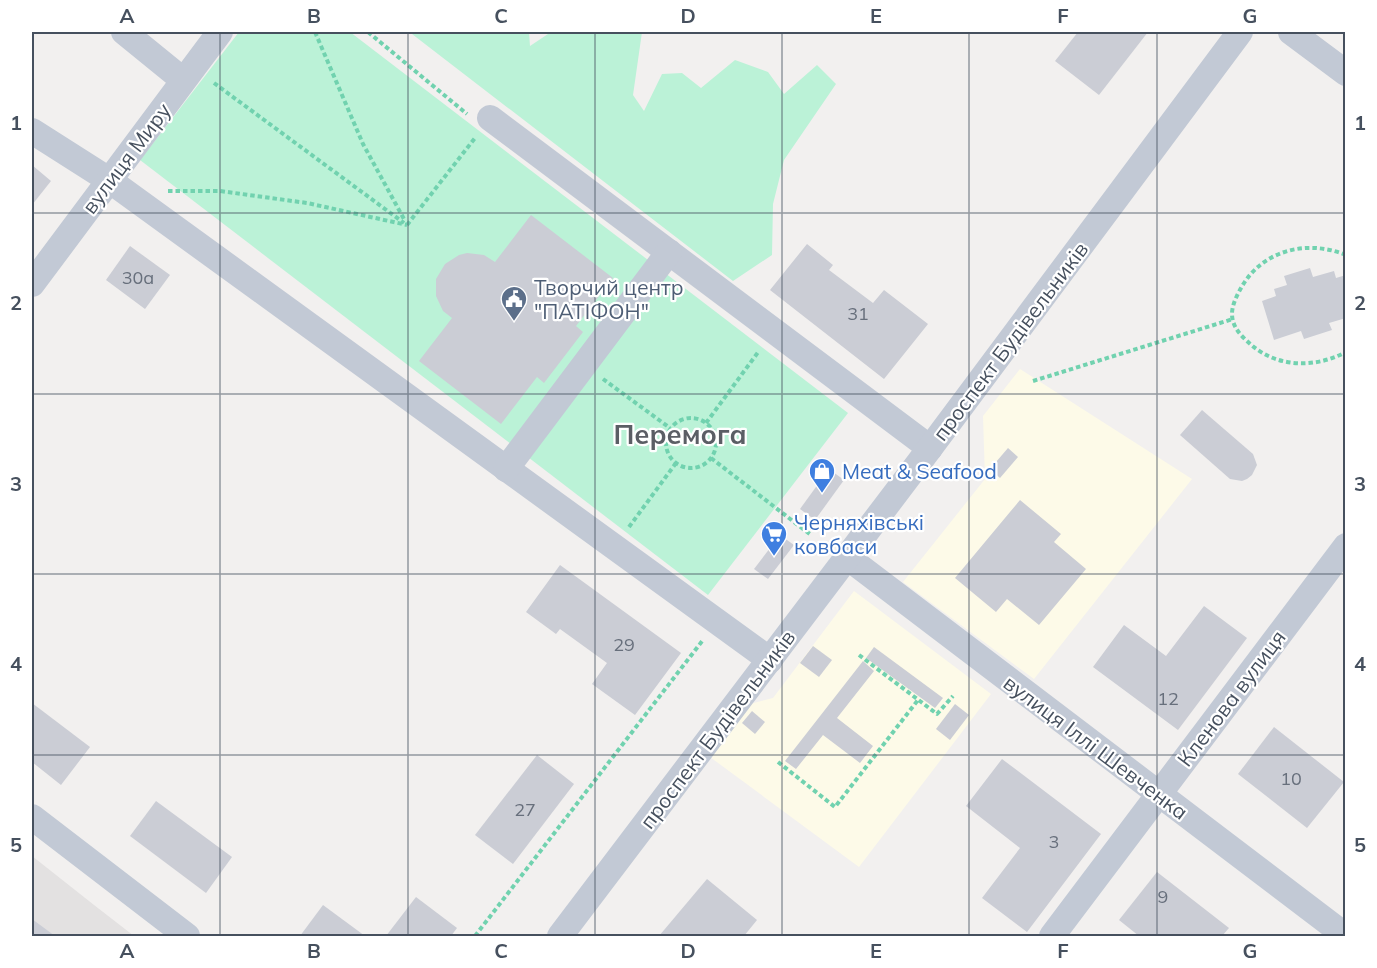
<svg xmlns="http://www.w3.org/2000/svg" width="1377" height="968" font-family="Mulish,sans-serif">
	<rect width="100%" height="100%" fill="#f2f0ef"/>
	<!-- commercial -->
	<g fill="#fdfae8">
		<polygon points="1020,369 1192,479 1034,679 903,582 985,479 983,416"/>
		<polygon points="854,591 991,694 859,867 710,757 750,704 773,698"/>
	</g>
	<!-- education -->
	<polygon fill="#e3e1e1" points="32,856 94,905 134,936 32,936"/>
	<!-- green -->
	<g fill="#bbf2d7">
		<polygon points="239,32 350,32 848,413 708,595 140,160"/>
		<polygon points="414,32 529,32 530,46 551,32 642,32 633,95 644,111 662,74 682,73 701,88 735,60 768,72 784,94 817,65 836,84 784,160 773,204 772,255 733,281 412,34"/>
	</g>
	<!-- building -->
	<g fill="#cbcdd5">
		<polygon points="1078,32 1148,32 1099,95 1055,61"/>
		<polygon points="32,165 51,181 32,205"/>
		<polygon points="531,215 613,278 576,326 583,332 544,383 537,377 501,424 419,361 452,318 443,311 436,296 436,279 445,264 459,255 467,253 484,255 495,262"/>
		<polygon points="807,244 833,265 829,270 873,303 884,290 928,324 884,379 770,290"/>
		<polygon points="130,246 170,275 145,309 106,280"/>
		<polygon points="1310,268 1313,277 1334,271 1336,278 1346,275 1346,318 1329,323 1332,330 1304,339 1301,331 1274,340 1262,301 1276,296 1274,289 1287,285 1284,276"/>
		<polygon points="1202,410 1253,454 1257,465 1252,475 1247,479 1242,481 1230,479 1180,435"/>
		<polygon points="1008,448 1018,457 1000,478 990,469"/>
		<polygon points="829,469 844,480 815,520 800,509"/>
		<polygon points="1020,500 1061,534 1054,542 1086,569 1039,625 1007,599 996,612 955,578"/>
		<polygon points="780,535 794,545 768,579 754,569"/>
		<polygon points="560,565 681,653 635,715 592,684 607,663 560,629 556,634 526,612"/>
		<polygon points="1204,606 1247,638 1178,730 1093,667 1124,625 1166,656"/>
		<polygon points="813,646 832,660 819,677 800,663"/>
		<polygon points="874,647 943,698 935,708 866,658"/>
		<polygon points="863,661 874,671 837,718 873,746 860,763 823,735 796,769 785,761"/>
		<polygon points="32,703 90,747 61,785 32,762"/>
		<polygon points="955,704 969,715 950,740 936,729"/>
		<polygon points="752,711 765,722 755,734 742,723"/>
		<polygon points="1274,727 1344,782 1307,828 1238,774"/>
		<polygon points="537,755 574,784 513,864 475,835"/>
		<polygon points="1002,759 1101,834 1027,932 982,898 1020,848 966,806"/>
		<polygon points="156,801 232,857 206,893 130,836"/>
		<polygon points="1157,872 1229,928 1222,936 1139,936 1119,920"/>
		<polygon points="707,879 757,920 744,936 659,936"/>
		<polygon points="416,897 457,928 451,936 386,936"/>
		<polygon points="323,905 365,936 300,936"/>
		<polygon points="32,919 55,936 32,936"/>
	</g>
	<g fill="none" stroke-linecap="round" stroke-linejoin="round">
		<!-- path -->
		<g stroke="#71d2af" stroke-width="4" stroke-dasharray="4.5 3" stroke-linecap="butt">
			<polyline points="315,32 363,144 405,221"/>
			<polyline points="368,32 467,114"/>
			<polyline points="214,83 404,223"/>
			<polyline points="168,191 220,191 307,203 407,225"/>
			<polyline points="407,225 475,138"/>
			<path d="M1346,255C1307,239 1262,250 1241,288C1237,295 1232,305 1232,314C1232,325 1239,334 1247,341C1274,368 1314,369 1346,352"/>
			<polyline points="603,379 670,428"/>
			<polyline points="1033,381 1233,319"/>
			<circle cx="691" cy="443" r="25"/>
			<polyline points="706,423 759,351"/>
			<polyline points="711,458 811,535"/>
			<polyline points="629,527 676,463"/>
			<polyline points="859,655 937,714 953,696"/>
			<polyline points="778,762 835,807 918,700"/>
			<polyline points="475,936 703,640"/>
		</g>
		<!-- minor -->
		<g stroke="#c2c9d5" stroke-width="26">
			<polyline points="124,32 183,80"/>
			<polyline points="1291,32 1346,73"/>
			<polyline points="490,118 930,448"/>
			<polyline points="32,131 109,180 770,660"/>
			<polyline points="32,284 220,32"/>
			<polyline points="506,469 669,252"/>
			<polyline points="847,557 1346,936"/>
			<polyline points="32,817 187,936"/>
			<polyline points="560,936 930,448 1240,32"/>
			<polyline points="1052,936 1346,546"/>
		</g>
	</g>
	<!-- grid -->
	<path fill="none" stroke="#46505e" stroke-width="1.5" stroke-opacity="0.55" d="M220,32V936M408,32V936M595,32V936M782,32V936M969,32V936M1157,32V936M32,213H1346M32,394H1346M32,574H1346M32,755H1346"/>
	<!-- icons -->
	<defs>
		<g id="civic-pin" transform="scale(1.35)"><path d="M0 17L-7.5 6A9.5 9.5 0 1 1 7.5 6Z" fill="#5c6f8a" stroke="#fff"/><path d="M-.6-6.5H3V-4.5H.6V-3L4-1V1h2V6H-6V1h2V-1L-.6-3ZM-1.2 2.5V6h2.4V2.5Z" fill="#fff"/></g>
		<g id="shop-pin" transform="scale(1.35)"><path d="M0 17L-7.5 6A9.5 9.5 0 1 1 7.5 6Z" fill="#3f7fe0" stroke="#fff"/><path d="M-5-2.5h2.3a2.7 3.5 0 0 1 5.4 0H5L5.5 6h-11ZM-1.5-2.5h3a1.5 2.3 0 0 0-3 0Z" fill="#fff"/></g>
		<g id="supermarket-pin" transform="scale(1.35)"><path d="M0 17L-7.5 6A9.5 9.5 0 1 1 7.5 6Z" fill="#3f7fe0" stroke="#fff"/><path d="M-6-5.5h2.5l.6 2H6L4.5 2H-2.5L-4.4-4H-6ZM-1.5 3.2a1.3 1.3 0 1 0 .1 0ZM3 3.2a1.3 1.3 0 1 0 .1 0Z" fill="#fff"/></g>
	</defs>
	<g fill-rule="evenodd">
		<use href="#civic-pin" x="514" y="299"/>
		<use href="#shop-pin" x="822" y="471"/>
		<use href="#supermarket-pin" x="774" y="534"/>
	</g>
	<g text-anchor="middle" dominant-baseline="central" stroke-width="4.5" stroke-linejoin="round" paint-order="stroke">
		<!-- number labels -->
		<g font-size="18" fill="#676f7c">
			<text x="138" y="277">30а</text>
			<text x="858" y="313">31</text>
			<text x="624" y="644">29</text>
			<text x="1168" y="698">12</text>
			<text x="1291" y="778">10</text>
			<text x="525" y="809">27</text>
			<text x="1054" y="841">3</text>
			<text x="1163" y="896">9</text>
		</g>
		<!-- street labels -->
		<g font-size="21" fill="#46505e" stroke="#fff">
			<text transform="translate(126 158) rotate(-53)">вулиця Миру</text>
			<text transform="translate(1010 341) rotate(-53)">проспект Будівельників</text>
			<text transform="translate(1231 698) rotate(-53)">Кленова вулиця</text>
			<text transform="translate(717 729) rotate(-53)">проспект Будівельників</text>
			<text transform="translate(1096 747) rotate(37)">вулиця Іллі Шевченка</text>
		</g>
		<!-- service labels -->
		<g font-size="21" fill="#4e5e75" stroke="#fff" text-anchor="start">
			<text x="534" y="287">Творчий центр<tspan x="534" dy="24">"ПАТІФОН"</tspan></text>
		</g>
		<!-- shop labels -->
		<g font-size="21" fill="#366cbe" stroke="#fff" text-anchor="start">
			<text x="842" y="471">Meat &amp; Seafood</text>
			<text x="794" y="522">Черняхівські<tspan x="794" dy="24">ковбаси</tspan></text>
		</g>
		<!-- district labels -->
		<g font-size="27" font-weight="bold" fill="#5b5e65" stroke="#fff">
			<text x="680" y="434">Перемога</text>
		</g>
	</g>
	<!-- border -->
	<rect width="1377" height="968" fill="none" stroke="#ffffff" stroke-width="66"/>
	<rect x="33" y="33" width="1311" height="902" fill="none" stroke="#46505e" stroke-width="2"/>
	<g font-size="20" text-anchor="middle" font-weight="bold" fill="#46505e">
		<text x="127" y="23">A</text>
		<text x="314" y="23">B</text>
		<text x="501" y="23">C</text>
		<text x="688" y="23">D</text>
		<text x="876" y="23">E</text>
		<text x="1063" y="23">F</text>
		<text x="1250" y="23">G</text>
		<text x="16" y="130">1</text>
		<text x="1360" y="130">1</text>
		<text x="16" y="310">2</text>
		<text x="1360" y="310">2</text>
		<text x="16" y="491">3</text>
		<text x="1360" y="491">3</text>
		<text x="16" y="671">4</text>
		<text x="1360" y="671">4</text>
		<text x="16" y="852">5</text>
		<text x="1360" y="852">5</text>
		<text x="127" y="958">A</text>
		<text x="314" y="958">B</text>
		<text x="501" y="958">C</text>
		<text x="688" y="958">D</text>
		<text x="876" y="958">E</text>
		<text x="1063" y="958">F</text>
		<text x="1250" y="958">G</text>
	</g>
</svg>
